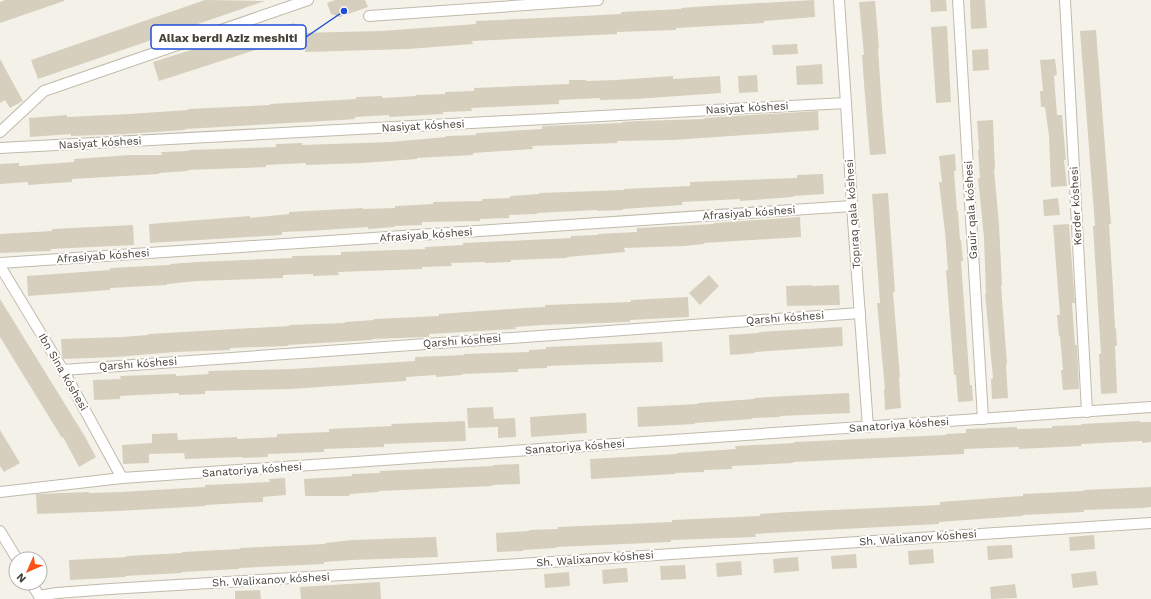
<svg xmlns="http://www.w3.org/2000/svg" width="1151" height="599" font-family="'Work Sans',sans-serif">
	<rect width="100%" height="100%" fill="#f4f2e8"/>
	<!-- building -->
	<g fill="#d6cfbd">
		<polygon points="5,0 64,0 64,1 0,23 0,2"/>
		<polygon points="205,0 265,1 38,79 31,60"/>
		<polygon points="335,0 365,0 368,7 340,17 331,14 327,3"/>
		<polygon points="814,0 815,17 764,21 764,23 676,28 676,30 617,32 617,34 472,41 473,44 408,49 305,52 305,40 276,49 274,44 159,81 153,62 267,26 268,31 294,23 297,33 381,31 476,24 476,21 562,17 621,14 621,12 681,9 681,8 707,6"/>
		<polygon points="930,0 946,0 947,11 931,12"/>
		<polygon points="970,0 985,0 987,28 971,29"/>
		<polygon points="875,1 879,48 878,49 882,108 886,154 870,155 864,84 862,55 864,55 859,2"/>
		<polygon points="947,26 951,102 936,103 931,27"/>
		<polygon points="1096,30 1111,224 1109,224 1113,288 1115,328 1116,328 1117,346 1115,346 1117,393 1101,394 1099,354 1101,354 1093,226 1095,226 1080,31"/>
		<polygon points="797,44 798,54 773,55 772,45"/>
		<polygon points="988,49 989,70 973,71 972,50"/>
		<polygon points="0,59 23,101 10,108 5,100 0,103"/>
		<polygon points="1055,59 1057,75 1054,76 1057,115 1062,115 1066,160 1064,160 1067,186 1051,187 1049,136 1045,107 1041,107 1040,91 1043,91 1040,60"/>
		<polygon points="822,64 823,84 797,85 796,66"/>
		<polygon points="757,75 758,92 739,93 738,76"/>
		<polygon points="673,76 673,79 720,76 721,93 636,99 600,100 600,98 559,100 559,104 471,108 472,111 443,112 443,114 389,117 389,115 355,117 355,119 325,121 185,129 185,130 126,134 71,136 71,134 30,137 29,118 67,115 67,117 129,114 188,110 188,109 270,105 270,104 356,99 356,97 382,96 382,98 416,96 416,95 445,94 445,92 474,91 474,88 569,84 569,80 586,80 586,81 616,80"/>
		<polygon points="818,111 819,130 673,140 617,141 617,143 532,146 533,149 473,153 473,155 417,158 417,159 363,163 306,165 306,163 266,165 266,167 188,170 188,171 159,173 159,174 72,179 72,182 28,185 28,182 0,184 0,164 19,163 19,166 45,164 74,162 74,159 130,155 162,155 161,152 189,151 189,150 276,147 276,144 302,143 302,145 390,142 446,137 446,136 476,135 476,133 542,129 542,126 622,123 622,122 639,121 704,119 704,118"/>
		<polygon points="993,120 995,169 994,169 999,224 1002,285 1001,285 1007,364 1006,365 1008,398 992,399 991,379 993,378 985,294 986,294 984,238 978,178 980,178 978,150 979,150 977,121"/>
		<polygon points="955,154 956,171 954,171 957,211 958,211 960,240 961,240 963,261 961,261 963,289 970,385 972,385 973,401 958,402 956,375 954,375 946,270 948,270 945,232 939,182 942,182 939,156"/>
		<polygon points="823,174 824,194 793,196 793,197 740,201 740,199 682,202 682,205 623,209 623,210 597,211 597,210 537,213 537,214 509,215 509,218 480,219 480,221 422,222 422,225 394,226 394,227 368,229 368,227 309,231 282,232 282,235 150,243 149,224 250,216 250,218 289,214 289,212 363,208 363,209 395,208 395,206 433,204 433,202 482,201 482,199 510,198 510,196 539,194 539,193 624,190 624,189 690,186 690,182 797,178 797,175"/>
		<polygon points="888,193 895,292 893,292 900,377 899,377 901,408 885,410 884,389 885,389 877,303 880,303 872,194"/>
		<polygon points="1058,198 1060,215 1044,216 1043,200"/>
		<polygon points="800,217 801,237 704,243 704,244 684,246 624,248 625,252 567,257 567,258 511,260 511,262 485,263 485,262 451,263 452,266 422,267 422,269 338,272 339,275 313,276 313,274 283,275 283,278 197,281 167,284 167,285 110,288 110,290 28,296 27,276 110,270 110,268 170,265 170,264 197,262 292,258 292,256 341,255 341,252 425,249 425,247 463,245 463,243 571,238 571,236 598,235 598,234 637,232 637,228 714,224 714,223"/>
		<polygon points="1069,224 1075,303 1072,303 1075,345 1077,345 1077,347 1079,389 1063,390 1061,370 1063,370 1060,336 1059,336 1057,315 1060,315 1053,225"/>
		<polygon points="133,225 134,245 51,249 51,251 0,253 0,234 52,231 52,229"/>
		<polygon points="709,275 719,286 700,305 689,293"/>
		<polygon points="811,285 812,286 839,285 840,305 787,306 786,286"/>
		<polygon points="688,297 689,317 630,320 630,322 543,325 515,327 516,329 429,334 429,337 372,339 372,340 288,345 288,346 230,348 230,350 175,352 117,357 64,359 62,356 61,339 122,337 148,335 148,334 289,326 289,325 345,323 345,322 374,320 374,319 439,316 439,314 525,308 545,307 545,305 631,302 631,300"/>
		<polygon points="0,299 84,435 96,457 79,467 63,437 62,438 0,337"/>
		<polygon points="842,327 843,346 755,352 755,353 730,355 729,335 759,333 759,332"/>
		<polygon points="662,342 663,362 573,365 547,366 547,368 518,369 518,372 462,374 462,375 436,377 436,375 406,377 406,381 291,389 205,391 205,394 179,395 179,393 120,396 120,399 94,400 93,380 121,379 120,376 176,374 176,376 209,374 208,371 292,369 415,361 415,357 464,355 464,354 529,352 529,350 546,349 546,347"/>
		<polygon points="849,393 850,413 780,416 780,417 752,418 752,419 695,423 695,424 638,427 637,407 698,404 698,403 754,399 754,398 786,396"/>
		<polygon points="493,407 494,419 515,418 516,437 498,438 498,427 468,428 467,408"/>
		<polygon points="586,413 587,433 531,437 530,417"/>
		<polygon points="465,421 466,441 384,444 384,447 324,449 324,452 268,454 268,457 242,458 242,457 185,459 184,453 149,454 149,463 123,464 122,445 152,443 152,434 177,433 178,440 237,437 237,439 277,437 277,434 329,432 329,429 392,426 391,424"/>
		<polygon points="1140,421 1140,422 1151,422 1151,442 1142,443 1142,441 1081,444 1081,446 1019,449 1019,447 964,449 964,454 793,462 793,463 732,466 732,469 704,470 704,472 675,473 675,474 591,479 590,459 677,454 677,453 736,449 735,446 794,443 794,442 946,435 946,434 966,433 966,429 1017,427 1017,429 1052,428 1052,426 1081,425 1081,424"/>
		<polygon points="0,430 20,463 4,472 0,466"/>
		<polygon points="519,464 520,484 492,485 493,486 379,491 379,492 349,494 350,496 305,496 304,479 352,476 352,474 380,473 380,471 493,466 493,465"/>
		<polygon points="285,478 286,495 263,497 263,502 205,505 206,506 118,511 37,514 36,494 89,492 89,493 121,492 205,487 205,485 270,482 269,479"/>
		<polygon points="1151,487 1151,507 1143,508 1084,510 1084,512 1023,515 1023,516 939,522 939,524 787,532 755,534 756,537 671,540 671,542 556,547 556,548 523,550 523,551 497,552 496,533 529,531 529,530 558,529 558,527 672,522 672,520 760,516 760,514 789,512 940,505 940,502 1023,496 1023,494 1084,491 1084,490"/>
		<polygon points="1094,535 1095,549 1070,551 1069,537"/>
		<polygon points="436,537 438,557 352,560 324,562 324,564 239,568 239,569 182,572 182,573 125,576 126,577 70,580 69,560 127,557 126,556 182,553 182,552 240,549 240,548 325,544 325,543 353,540"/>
		<polygon points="1007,545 1012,545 1013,558 988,560 987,546"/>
		<polygon points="933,549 934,563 909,565 908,551"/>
		<polygon points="856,554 857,568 832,569 831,556"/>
		<polygon points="798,557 799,571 774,573 773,559"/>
		<polygon points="741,561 742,575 717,577 716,563"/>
		<polygon points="685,565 686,579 661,580 660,566"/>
		<polygon points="622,568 627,568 628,582 603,584 602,570"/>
		<polygon points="1096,571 1098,585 1073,588 1071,574"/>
		<polygon points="569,572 570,586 545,588 544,574"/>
		<polygon points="380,582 381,599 301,599 300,587"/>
		<polygon points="1015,584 1017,598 991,599 990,587"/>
		<polygon points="260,590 261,599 235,599 235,591"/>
	</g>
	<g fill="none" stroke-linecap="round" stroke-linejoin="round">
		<!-- minor casing -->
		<g stroke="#c0baab" stroke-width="12">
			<g id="minor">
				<polyline points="839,0 846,103 852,206 868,427"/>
				<polyline points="958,0 983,419"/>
				<polyline points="1065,0 1087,412"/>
				<polyline points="369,16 598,0"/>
				<polyline points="0,132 44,91 308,0"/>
				<polyline points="0,148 846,103"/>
				<polyline points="0,263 852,206"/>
				<polyline points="0,266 63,370 122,478"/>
				<polyline points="63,370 860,313"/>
				<polyline points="0,492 122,478 1151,407"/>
				<polyline points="0,531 17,559"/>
				<polyline points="31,583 41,599"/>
				<polyline points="39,596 57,593 110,589 426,570 1151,523"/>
			</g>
		</g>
		<!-- minor -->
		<use href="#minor" stroke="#fff" stroke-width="10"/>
	</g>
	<g text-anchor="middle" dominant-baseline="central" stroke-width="4" stroke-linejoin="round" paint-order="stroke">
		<!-- street labels -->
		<g font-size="11" fill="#474337" stroke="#fff">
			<text transform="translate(747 108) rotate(-3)">Nasiyat kóshesi</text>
			<text transform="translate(423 126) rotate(-3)">Nasiyat kóshesi</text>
			<text transform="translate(100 143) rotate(-3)">Nasiyat kóshesi</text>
			<text transform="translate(1076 206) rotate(-93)">Kerder kóshesi</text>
			<text transform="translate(971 210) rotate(-93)">Gauir qala kóshesi</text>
			<text transform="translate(749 213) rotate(-4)">Afrasiyab kóshesi</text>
			<text transform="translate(853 214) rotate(-94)">Topıraq qala kóshesi</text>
			<text transform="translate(426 235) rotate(-4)">Afrasiyab kóshesi</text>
			<text transform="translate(103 256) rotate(-4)">Afrasiyab kóshesi</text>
			<text transform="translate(785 318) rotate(-4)">Qarshı kóshesi</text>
			<text transform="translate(462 341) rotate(-4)">Qarshı kóshesi</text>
			<text transform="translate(138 364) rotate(-4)">Qarshı kóshesi</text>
			<text transform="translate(63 372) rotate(60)">Ibn Sina kóshesi</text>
			<text transform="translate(899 425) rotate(-4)">Sanatoriya kóshesi</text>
			<text transform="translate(575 447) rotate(-4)">Sanatoriya kóshesi</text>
			<text transform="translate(252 470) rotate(-4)">Sanatoriya kóshesi</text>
			<text transform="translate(918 538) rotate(-4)">Sh. Walixanov kóshesi</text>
			<text transform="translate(595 559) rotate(-4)">Sh. Walixanov kóshesi</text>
			<text transform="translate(271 580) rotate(-3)">Sh. Walixanov kóshesi</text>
		</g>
	</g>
	<!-- callouts -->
	<path fill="none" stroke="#1d4ed8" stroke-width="1.5" d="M344 11L306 37"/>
	<circle fill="#1d4ed8" stroke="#fff" stroke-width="1.5" cx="344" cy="11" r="4"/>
	<rect fill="#fff" stroke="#1d4ed8" stroke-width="1.5" x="151" y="25" width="155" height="24" rx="4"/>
	<g font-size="12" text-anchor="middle" font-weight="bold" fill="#474337">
		<text x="228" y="42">Allax berdi Aziz meshiti</text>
	</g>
	<!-- north arrow -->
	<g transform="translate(28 571) rotate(225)"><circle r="19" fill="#ffffff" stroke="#b5b4af"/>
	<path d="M0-3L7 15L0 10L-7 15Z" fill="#fa5119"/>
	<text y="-6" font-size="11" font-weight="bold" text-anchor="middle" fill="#474337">N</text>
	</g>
</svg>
